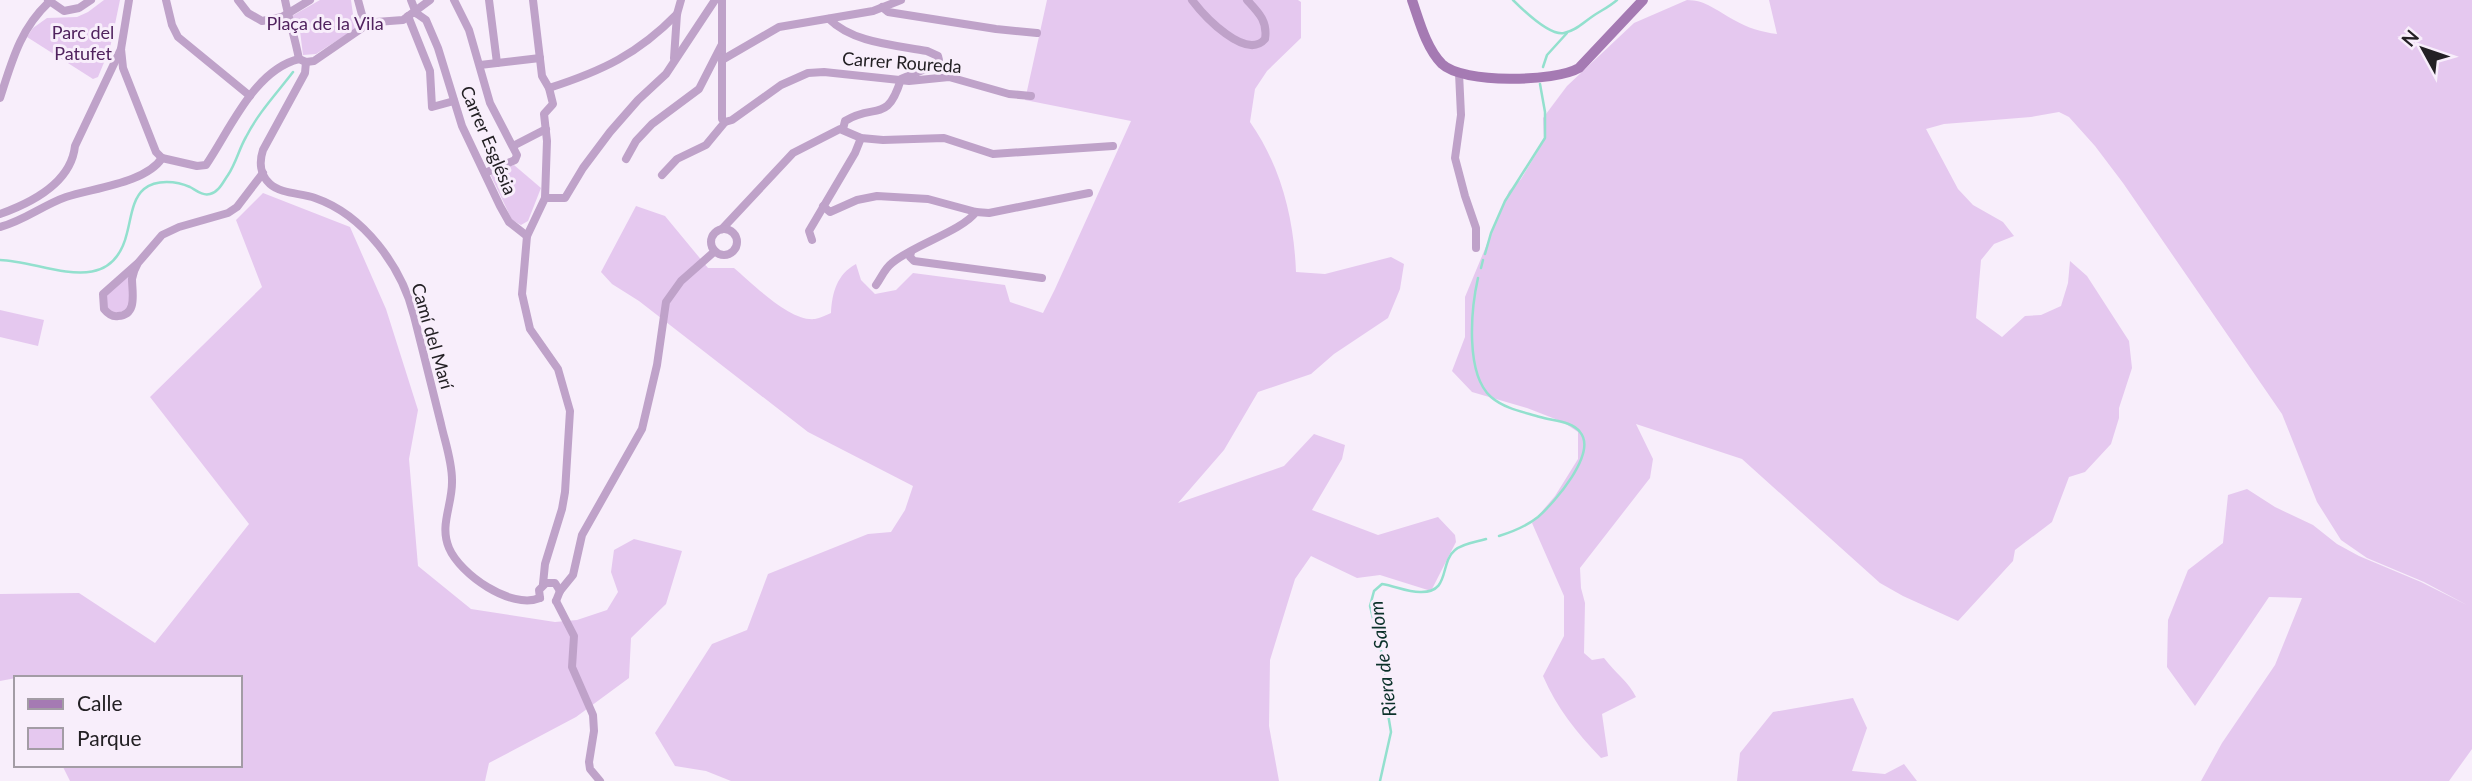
<svg xmlns="http://www.w3.org/2000/svg" width="2472" height="781" font-family="Lato,sans-serif">
	<rect width="100%" height="100%" fill="#f8eefb"/>
	<!-- green -->
	<g fill="#e5c8ef">
		<polygon points="104,0 120,0 110,48 98,77 93,79 27,37 33,28 47,18 77,17 88,12"/>
		<polygon points="320,0 351,0 355,29 316,54 303,55 300,31 292,16"/>
		<path d="M1047,0H1298L1301,2V38L1267,71L1255,89L1250,122C1281,166 1294,219 1296,272L1325,274L1391,257L1404,264L1400,289L1388,318L1334,354L1311,374L1258,392L1224,450L1178,503L1284,466L1314,434L1345,445L1342,459L1312,510L1378,535L1438,517L1455,535L1456,542L1431,591L1380,575L1357,578L1311,556L1295,579L1270,660L1269,726L1279,781H731L706,771L675,766L655,733L712,644L747,630L768,574L868,534L891,532L905,510L913,486L808,432L639,301L612,284L601,272L636,206L665,216L708,268H734C752,283 790,322 815,319C820,318 826,315 831,313C832,293 837,274 856,264L861,280L875,294L896,290L913,273L1005,285L1010,302L1043,313L1055,289L1131,121L1025,100Z"/>
		<path d="M1687,0C1706,0 1717,11 1734,20C1748,28 1761,32 1777,34L1769,0H2472V749L2449,781H2201L2222,743L2275,665L2302,598L2269,597L2195,706L2167,667L2168,620L2188,570L2223,543L2228,495L2247,489L2275,507L2313,525L2337,544L2359,556L2421,582L2467,605L2424,582L2367,558L2341,540L2317,502L2282,414L2123,183L2095,146L2069,117L2059,112L2031,117L1944,124L1926,129L1958,189L1973,205L2003,222L2014,236L1994,244L1981,260L1976,318L2002,337L2025,316L2041,315L2061,306L2068,283L2070,261L2087,276L2129,341L2132,368L2119,408V418L2111,444L2085,472L2069,477L2052,522L2015,550L2013,561L1958,621L1903,596L1880,583L1742,459L1636,424L1653,459L1650,478L1580,568L1581,588L1585,603L1584,653L1592,660L1604,658C1615,673 1629,682 1636,697L1602,714L1608,756L1601,758C1576,732 1557,708 1543,676L1564,636V596L1532,523L1555,496L1578,459V432L1563,422L1527,408L1472,392L1452,371L1465,337V297L1509,191L1521,179L1544,141L1543,118L1567,86L1634,23Z"/>
		<polygon points="514,165 541,188 528,221 521,225 512,220 491,176 492,173"/>
		<polygon points="263,193 350,227 386,309 418,410 409,459 418,566 471,609 555,622 577,620 607,610 618,592 611,572 614,550 634,539 682,551 666,604 631,638 629,678 576,717 489,763 485,781 70,781 62,765 240,765 240,678 16,678 0,681 0,594 79,593 155,643 249,524 150,397 262,287 236,220"/>
		<polygon points="128,275 131,277 130,304 125,311 114,313 107,308 106,296"/>
		<polygon points="0,310 44,320 38,346 0,337"/>
		<polygon points="1853,698 1867,728 1852,771 1885,774 1904,764 1917,781 1737,781 1740,753 1773,712"/>
	</g>
	<g fill="none" stroke-linecap="round" stroke-linejoin="round">
		<!-- stream -->
		<g stroke="#93e0ce" stroke-width="2.5">
			<path d="M1513,0C1523,10 1550,36 1564,33C1576,31 1584,22 1593,16C1602,10 1609,7 1617,0"/>
			<polyline points="1543,67 1547,55 1567,33"/>
			<polyline points="1485,254 1491,233 1505,201 1545,138 1545,112 1540,84"/>
			<path d="M0,260C44,261 111,301 127,233C131,219 132,199 144,189C156,179 177,181 190,187C196,190 202,196 210,194C219,192 223,182 228,175C236,163 239,149 246,137C258,113 277,93 293,72"/>
			<polyline points="1481,268 1483,260"/>
			<path d="M1478,278C1471,309 1465,374 1491,397C1505,409 1524,412 1540,417C1553,421 1572,421 1580,432C1598,453 1554,503 1538,517C1528,525 1512,532 1499,536"/>
			<path d="M1380,781L1391,732L1386,702L1385,667L1370,606L1374,591L1382,584C1395,586 1407,592 1420,592C1451,593 1439,563 1455,550C1463,543 1476,542 1486,539"/>
		</g>
		<!-- street -->
		<g stroke="#bfa2c9" stroke-width="8">
			<polyline points="48,0 64,11 79,8 91,0"/>
			<polyline points="129,0 121,49 123,68 156,152 162,158"/>
			<polyline points="166,0 172,25 178,37 250,96"/>
			<polyline points="238,0 248,13 262,21 282,17 310,0"/>
			<path d="M285,0C289,20 295,38 299,59"/>
			<polyline points="358,0 365,26"/>
			<polyline points="411,0 416,13"/>
			<polyline points="454,0 469,30 490,103 517,155 515,160 485,173"/>
			<polyline points="489,0 497,63"/>
			<polyline points="533,0 542,76 549,88 553,104 544,114 547,141 545,198 527,236 522,294 530,329 558,369 570,411 565,492 562,509 545,564 543,584"/>
			<polyline points="722,0 722,119 725,122 732,120 781,85 808,73 824,72 909,81 949,77 1009,94 1031,96"/>
			<path d="M1192,0C1204,16 1246,61 1265,39C1268,21 1258,12 1247,0"/>
			<polyline points="882,7 888,12 996,29 1037,33"/>
			<polyline points="416,13 426,20 438,48 462,126 500,206 509,222 527,236"/>
			<polyline points="408,16 430,71 432,107 454,101"/>
			<path d="M829,19C853,43 895,45 927,51L938,56L939,60L937,64L901,79C887,125 875,102 845,121L843,129"/>
			<polyline points="674,58 677,14 681,0"/>
			<polyline points="722,60 779,27 873,11 901,0"/>
			<path d="M306,62L305,73L263,150C259,162 260,175 270,184C281,194 301,193 315,198C364,215 402,267 414,316C423,352 432,387 441,424C445,442 452,461 452,480C453,504 439,525 449,548C460,574 511,610 540,598"/>
			<polyline points="306,62 314,61 365,26 376,22 403,20 430,0"/>
			<polyline points="480,65 540,58"/>
			<polyline points="1459,73 1461,115 1455,158 1465,196 1476,228 1476,248"/>
			<path d="M549,88C602,71 638,54 677,14"/>
			<path d="M0,98C12,61 20,29 49,2"/>
			<polyline points="513,146 546,129"/>
			<path d="M162,158L197,166L206,165C230,130 254,70 299,59L306,62"/>
			<polyline points="626,159 636,141 652,124 699,89 721,46"/>
			<polyline points="662,175 677,159 706,145 725,122"/>
			<polyline points="545,198 565,198 583,168 610,132 638,100 666,74 715,0"/>
			<polyline points="823,206 830,212 857,200 877,196 928,199 976,212 989,213 1089,193"/>
			<path d="M0,214C31,203 71,183 75,146L121,49"/>
			<path d="M0,227C24,221 43,205 66,197C93,188 146,183 162,158"/>
			<polyline points="722,229 793,153 840,129 861,138 883,140 944,138 993,154 1113,146"/>
			<circle cx="724" cy="242" r="13"/>
			<polyline points="812,240 809,231 855,153 861,138"/>
			<polyline points="911,252 910,257 914,261 1042,278"/>
			<path d="M138,263C135,268 133,273 132,279C132,292 138,315 118,316C112,317 108,314 104,309L103,294L138,263L162,235L179,227L228,213L237,207L263,173"/>
			<path d="M876,285C881,278 885,268 892,263C913,245 962,231 976,212"/>
			<polyline points="540,598 539,590 546,583 555,583 560,591"/>
			<polyline points="556,601 560,591 573,575 582,535 642,429 657,365 666,302 681,281 715,251"/>
			<polyline points="556,601 574,636 572,667 593,715 594,731 589,762 590,769 600,781"/>
		</g>
		<!-- secondary -->
		<path stroke="#a57ab3" stroke-width="10" d="M1412,0C1419,20 1426,48 1442,64C1463,84 1555,82 1579,68L1643,0"/>
	</g>
	<g text-anchor="middle" dominant-baseline="central" stroke-width="6" stroke-linejoin="round" paint-order="stroke">
		<!-- park labels -->
		<g font-size="18" fill="#50225e" stroke="#f8eefb">
			<text x="325" y="23">Plaça de la Vila</text>
			<text x="83" y="32">Parc del<tspan x="83" dy="21">Patufet</tspan></text>
		</g>
		<!-- street labels -->
		<g font-size="18" fill="#232024" stroke="#f8eefb">
			<text transform="translate(902 62) rotate(4)">Carrer Roureda</text>
			<text transform="translate(489 140) rotate(67)">Carrer Església</text>
			<text transform="translate(433 336) rotate(74)">Camí del Marí</text>
		</g>
		<!-- water labels -->
		<g font-size="19" font-style="italic" fill="#0b312a" stroke="#f8eefb">
			<text transform="translate(1382 659) rotate(-97)">Riera de Salom</text>
		</g>
	</g>
	<!-- legend -->
	<rect x="14" y="676" width="228" height="91" fill="#f8eefb" stroke="#a39ca5" stroke-width="2"/>
	<rect x="28" y="699" width="35" height="10" fill="#a57ab3" stroke="#a39ca5" stroke-width="2"/>
	<text x="77" y="711" font-size="21" fill="#232024">Calle</text>
	<rect x="28" y="728" width="35" height="21" fill="#e5c8ef" stroke="#a39ca5" stroke-width="2"/>
	<text x="77" y="746" font-size="21" fill="#232024">Parque</text>
	<!-- north arrow -->
	<g transform="translate(2423 49) rotate(310)" stroke="#f8eefb" stroke-width="5" paint-order="stroke">
	<path d="M0-5L12 26L0 18L-12 26Z" fill="#232024"/>
	<text y="-10" font-size="19" font-weight="bold" text-anchor="middle" fill="#232024">N</text>
	</g>
</svg>
